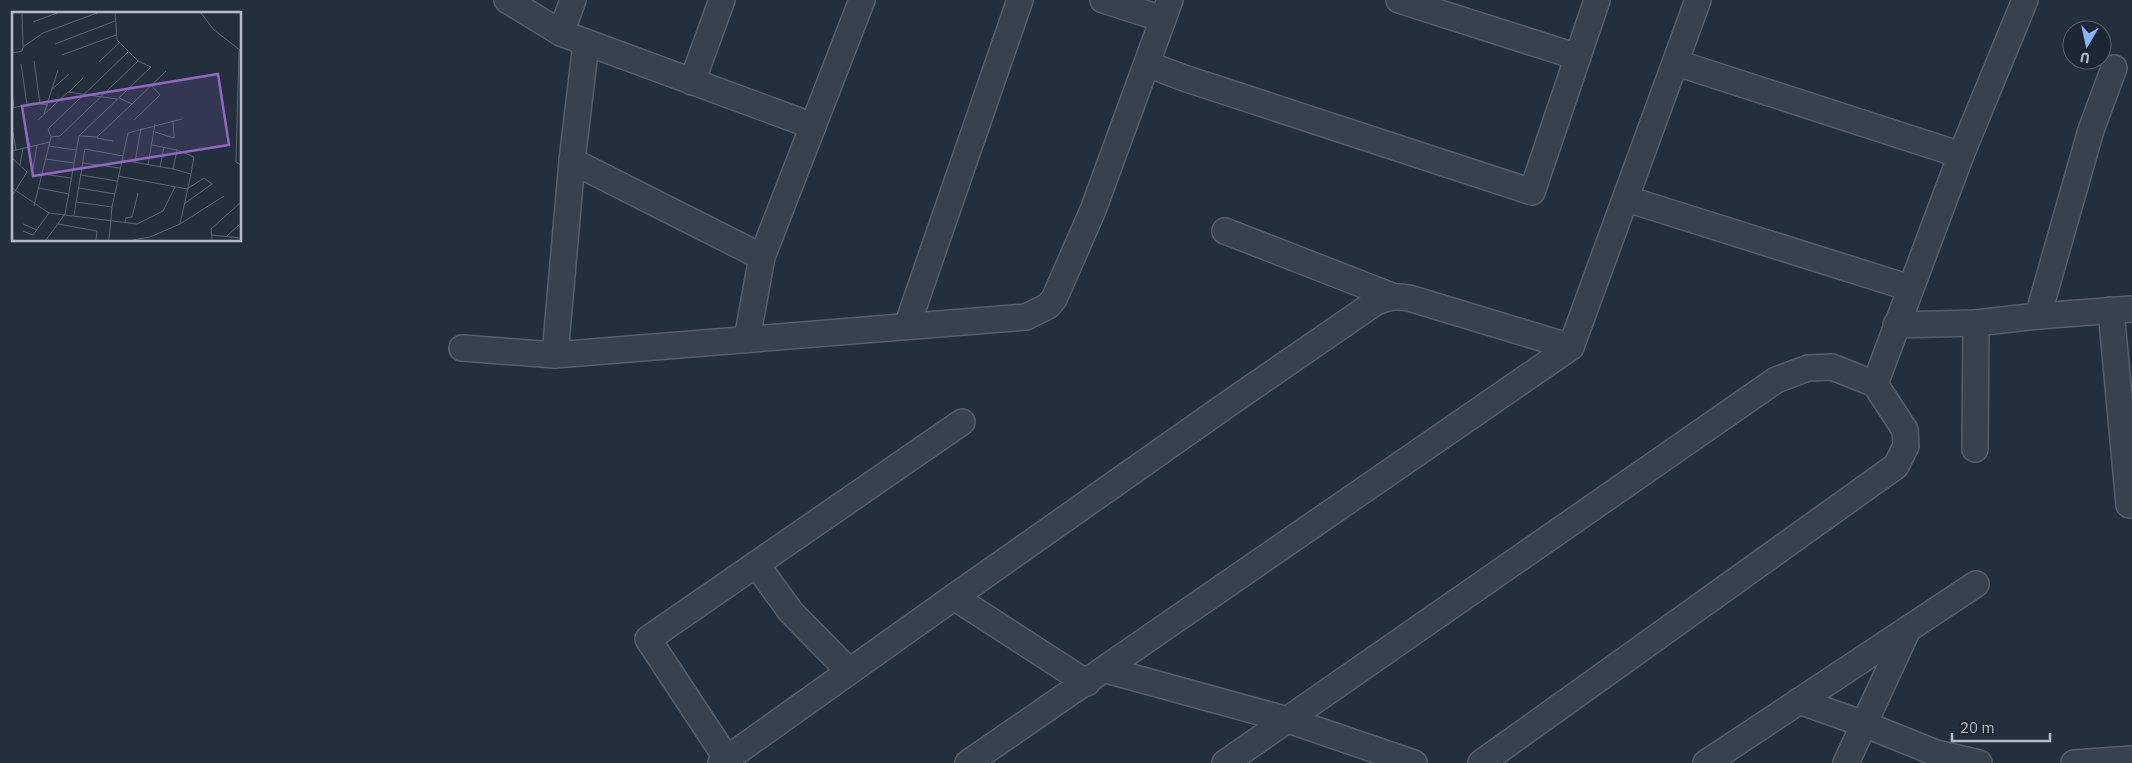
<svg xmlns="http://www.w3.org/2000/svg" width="2132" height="763" font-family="'IBM Plex Sans',sans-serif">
	<rect width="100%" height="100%" fill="#242f3e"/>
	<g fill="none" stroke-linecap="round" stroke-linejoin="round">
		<!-- minor casing -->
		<g stroke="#565f6c" stroke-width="28">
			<g id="minor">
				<polyline points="507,0 561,33"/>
				<polyline points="573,0 561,33 813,126"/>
				<polyline points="1103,0 1163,19"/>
				<polyline points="1399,0 1578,57"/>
				<polyline points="1677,63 1961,155"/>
				<polyline points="1147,64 1184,78 1532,192 1597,0"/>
				<polyline points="692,82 722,0"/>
				<polyline points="572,161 586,43"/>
				<polyline points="1627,199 1910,288"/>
				<polyline points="1225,231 1392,296"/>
				<polyline points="2111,310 2129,505"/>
				<polyline points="2038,316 2091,130 2114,68"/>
				<polyline points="1896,325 1976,323 2038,316 2132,309"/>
				<polyline points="907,326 1020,0"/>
				<polyline points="747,339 762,257 862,0"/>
				<polyline points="462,348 555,355 1026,317 1048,306 1054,299 1093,210 1170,0"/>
				<polyline points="555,355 572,161 762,257"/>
				<polyline points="1975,449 1976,323"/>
				<polyline points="756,564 791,612 849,671"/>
				<polyline points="1106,670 1288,720 1414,763"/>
				<path d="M1087,683L954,597L1228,404L1376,302C1388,297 1396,296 1409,298L1571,347"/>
				<polyline points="1799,701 1864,724 1936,753 1979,763"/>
				<polyline points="727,759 648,639 962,422"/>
				<polyline points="721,763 954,597"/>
				<polyline points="968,763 1571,347 1698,0"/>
				<polyline points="1225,763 1776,380 1808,368 1832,367 1875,384 1961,155 2025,0"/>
				<polyline points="1481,763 1896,466 1906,446 1905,430 1875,384"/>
				<polyline points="1706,763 1976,584"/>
				<polyline points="1846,763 1908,629"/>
				<polyline points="2074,763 2132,759"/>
			</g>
		</g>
		<!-- minor -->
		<use href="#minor" stroke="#38414e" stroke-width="25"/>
	</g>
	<!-- overview -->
	<g transform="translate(12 12)">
		<rect width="229" height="229" fill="#242f3e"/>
		<path fill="none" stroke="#5e6776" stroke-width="1" d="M189,1L202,18L228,38M10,2L11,34M21,10L45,1M43,32L103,9M227,38L224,150L229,153M0,41L10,39L11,35L31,21L85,1M50,43L104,23M22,49L28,92M87,50L108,30M9,52L15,93M39,78L57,62M57,80L71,66M0,81L2,96M120,92L154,59M0,96L22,91L36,93M32,102L46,58M26,108L56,80L105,87M122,108L148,83L139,73M14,117L18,135M1,120L4,138M143,120L162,126L161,108M68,124L85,125L120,92L107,86M39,125L36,117L116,40M85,126L101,129M140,133L165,138L161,157L179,162L168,212M37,134L64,138M165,138L182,145L179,162M0,139L38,130M0,146L15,160L0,184M34,147L62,151M110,148L161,157M123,150L129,116M71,151L108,156M8,153L11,136M136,153L143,112M148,155L152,135M21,157L25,133M31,162L59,166M69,163L105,169M106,164L175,177L192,166L200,172L172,192M0,176L37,201L125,212L151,199L163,175M27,176L57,182M67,176L103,182M64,190L100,195M22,194L39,125L48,124L126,49L105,28L103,1M62,203L73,137L111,144M113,210L114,206L120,205L126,181M11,212L25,218M46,212L85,219L84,228M11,219L21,223L37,201M199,223L229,226M215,224L229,211M34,228L53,202L67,124L139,55L126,49M97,228L100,195L116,121L170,107M121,228L138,225L168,212L212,184M200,228L199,217L229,190"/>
		<path fill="#9266c3" fill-opacity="0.15" stroke="#9266c3" stroke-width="2.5" d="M206,62L217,133L21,164L10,94Z"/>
		<rect width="229" height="229" fill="none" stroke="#b4bcc9" stroke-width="2.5"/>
	</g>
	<!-- north arrow -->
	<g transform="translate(2087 45) rotate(189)"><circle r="24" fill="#1d2633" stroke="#59626f"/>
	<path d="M0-4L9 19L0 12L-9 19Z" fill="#8ab4f8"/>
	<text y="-8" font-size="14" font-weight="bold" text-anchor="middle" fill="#b4bcc9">U</text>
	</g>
	<!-- scale -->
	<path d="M1952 733v8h98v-8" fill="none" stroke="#b4bcc9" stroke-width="2.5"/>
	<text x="1960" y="733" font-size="15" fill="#b4bcc9" stroke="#1d2633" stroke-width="4" paint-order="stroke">20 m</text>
</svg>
